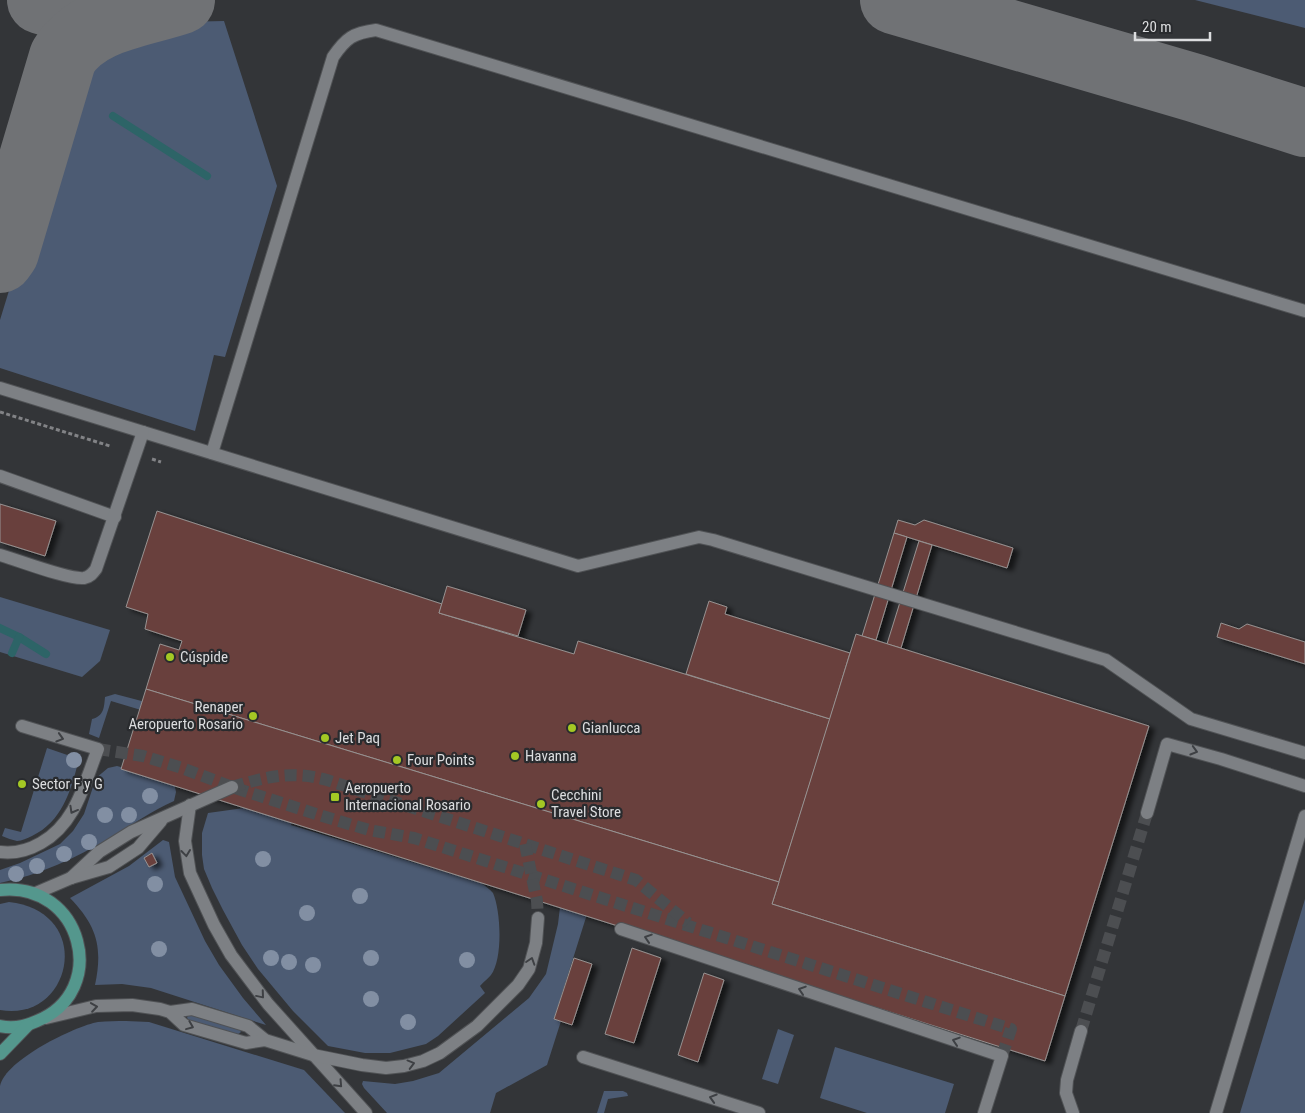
<svg xmlns="http://www.w3.org/2000/svg" width="1305" height="1113" font-family="'Roboto Condensed',sans-serif">
	<defs>
		<filter id="shadow"><feDropShadow dx="5.5" dy="3" stdDeviation="2.5" flood-color="#0009"/></filter>
	</defs>
	<rect width="100%" height="100%" fill="#333538"/>
	<!-- green -->
	<g fill="#4c5b73">
		<polygon points="1195,0 1305,0 1305,28"/>
		<polygon points="224,21 277,186 225,357 214,355 195,431 0,368 0,320 64,111 78,76 96,56 126,38 180,22"/>
		<polygon points="0,597 110,630 100,661 82,677 0,652"/>
		<path d="M115,694L153,704L151,713L111,701L99,738L89,734L92,719C104,716 104,708 105,697Z"/>
		<path d="M47,748L79,759C71,790 63,821 32,836C27,838 22,841 17,841C12,840 7,838 2,836L5,828L21,832Z"/>
		<path d="M117,766L174,782L176,792L174,801C151,811 132,825 110,838C76,858 39,875 0,883V870L20,863L60,844L73,831L84,814L96,778L108,768Z"/>
		<path d="M244,808L294,814L291,825L481,883C485,886 490,889 493,893C501,911 503,959 491,975C488,979 483,982 480,986L485,993L438,1036L426,1044L390,1053H365L328,1046L293,1011L258,969L242,945L223,910L212,888L204,869L202,855V833L208,813Z"/>
		<path d="M163,840L169,842L175,877L205,941L219,965L243,998L266,1025L151,988L122,984L95,985C103,947 97,926 70,898L129,866Z"/>
		<polygon points="1305,899 1305,1113 1240,1113"/>
		<path d="M9,902C96,912 72,1023 0,1010V904Z"/>
		<polygon points="560,907 588,911 554,1019 561,1021 547,1065 496,1093 490,1113 387,1113 364,1088 362,1084 363,1081 395,1084 413,1081 439,1073 529,998 546,974 558,924"/>
		<polygon points="190,1014 239,1029 241,1032 237,1035 188,1020 187,1017"/>
		<path d="M126,1021L149,1022L304,1070L345,1113H0C0,1105 0,1094 0,1086C5,1060 75,1026 98,1022C107,1021 117,1021 126,1021Z"/>
		<polygon points="778,1029 794,1035 778,1084 762,1079"/>
		<polygon points="835,1047 954,1084 945,1113 867,1113 820,1098"/>
		<polygon points="604,1091 623,1091 627,1093 628,1096 608,1099 604,1113 597,1113"/>
	</g>
	<g fill="none" stroke-linecap="round" stroke-linejoin="round">
		<!-- stream -->
		<g stroke="#2d6467" stroke-width="8">
			<polyline points="113,116 207,176"/>
			<polyline points="0,628 19,637 46,654"/>
			<polyline points="12,653 19,637"/>
		</g>
		<!-- taxiway -->
		<g stroke="#707275" stroke-width="68">
			<polyline points="41,0 111,20"/>
			<polyline points="894,0 1195,88 1305,123"/>
			<path d="M0,259L5,252L63,57C87,18 140,14 181,0"/>
		</g>
	</g>
	<!-- building -->
	<g fill="#69413e" stroke="#979291" filter="url(#shadow)">
		<polygon points="0,504 56,521 45,556 0,542"/>
		<polygon points="157,511 442,604 439,613 574,654 578,641 830,719 779,882 146,689 160,644 179,650 182,641 145,629 148,614 126,607"/>
		<polygon points="898,520 915,525 924,520 1013,548 1007,568 894,533"/>
		<polygon points="894,533 907,537 876,640 862,636"/>
		<polygon points="919,541 932,545 901,648 887,644"/>
		<polygon points="447,586 526,610 518,636 439,613"/>
		<polygon points="709,601 727,607 725,614 850,653 830,719 686,674"/>
		<polygon points="1221,623 1239,629 1247,624 1305,642 1305,664 1217,637"/>
		<polygon points="856,634 1149,726 1065,996 772,904"/>
		<polygon points="146,689 779,882 772,904 1065,996 1045,1061 121,769"/>
		<polygon points="152,853 157,863 149,867 144,858"/>
		<polygon points="632,948 661,958 634,1043 605,1034"/>
		<polygon points="574,958 592,964 572,1025 554,1019"/>
		<polygon points="704,973 724,980 698,1062 678,1055"/>
	</g>
	<g fill="none" stroke-linecap="round" stroke-linejoin="round">
		<!-- minor-tunnel -->
		<g stroke="#4c4e51" stroke-width="12" stroke-dasharray="12 6" stroke-linecap="butt">
			<polyline points="98,749 143,756 182,768 232,787 316,814 369,830 414,838 1011,1029 1002,1056"/>
			<path d="M232,787C266,777 291,770 327,780L636,880L688,923"/>
			<polyline points="525,844 537,901 538,918"/>
			<polyline points="1081,1031 1147,813"/>
		</g>
		<!-- minor casing -->
		<g stroke="#505255" stroke-width="14">
			<g id="minor">
				<polyline points="0,388 578,566 699,537 713,540 1106,660 1191,719 1305,753"/>
				<path d="M212,453L333,57C346,38 353,33 376,30L1305,311"/>
				<polyline points="0,476 115,517"/>
				<path d="M0,555C18,560 69,580 84,578C90,577 93,573 96,569L143,432"/>
				<polyline points="190,805 185,841 190,873 214,925 231,955 268,1004 366,1113"/>
				<polyline points="1147,813 1167,744 1221,759 1305,786"/>
				<path d="M0,852C15,854 27,851 41,843C76,823 84,784 98,749L22,726"/>
				<polyline points="71,878 99,852 131,832 232,787"/>
				<polyline points="36,893 71,878 109,867 138,848 161,821"/>
				<polyline points="621,929 1002,1056 984,1113"/>
				<polyline points="170,1012 192,1009 248,1026 265,1040 313,1055 362,1065 386,1068 404,1066 423,1061 440,1053 477,1026 518,985 529,969 536,943 538,918"/>
				<polyline points="46,1018 96,1006 132,1005 160,1009 170,1012 184,1025 246,1043 265,1040"/>
				<polyline points="583,1057 759,1113"/>
				<polyline points="1073,1113 1066,1093 1067,1080 1081,1031"/>
				<polyline points="1216,1113 1305,816"/>
			</g>
		</g>
		<!-- major casing -->
		<g stroke="#505255" stroke-width="14">
			<g id="major">
				<path d="M0,890C82,881 111,991 37,1021C26,1026 12,1029 0,1026"/>
				<polyline points="0,1054 28,1025"/>
			</g>
		</g>
		<!-- path -->
		<g stroke="#828386" stroke-width="3" stroke-dasharray="4 2.5" stroke-linecap="butt">
			<polyline points="0,412 110,446"/>
			<polyline points="152,459 161,462"/>
		</g>
		<!-- minor -->
		<use href="#minor" stroke="#7d8084" stroke-width="12"/>
		<!-- major -->
		<use href="#major" stroke="#54978d" stroke-width="12"/>
	</g>
	<!-- trees -->
	<g fill="#828fa3">
		<circle cx="74" cy="760" r="8"/>
		<circle cx="150" cy="796" r="8"/>
		<circle cx="105" cy="815" r="8"/>
		<circle cx="129" cy="815" r="8"/>
		<circle cx="89" cy="842" r="8"/>
		<circle cx="64" cy="854" r="8"/>
		<circle cx="263" cy="859" r="8"/>
		<circle cx="37" cy="866" r="8"/>
		<circle cx="16" cy="874" r="8"/>
		<circle cx="155" cy="884" r="8"/>
		<circle cx="360" cy="896" r="8"/>
		<circle cx="307" cy="913" r="8"/>
		<circle cx="159" cy="949" r="8"/>
		<circle cx="271" cy="958" r="8"/>
		<circle cx="371" cy="958" r="8"/>
		<circle cx="467" cy="960" r="8"/>
		<circle cx="289" cy="962" r="8"/>
		<circle cx="313" cy="965" r="8"/>
		<circle cx="371" cy="999" r="8"/>
		<circle cx="408" cy="1022" r="8"/>
	</g>
	<!-- one-way arrows -->
	<defs><path id="oneway-chevron" d="M-2-3.5L2.5 0L-2 3.5" fill="none" stroke-width="1.6" stroke-linecap="round" stroke-linejoin="round" transform="scale(1.25)"/></defs>
	<g stroke="#3e4044">
		<use href="#oneway-chevron" transform="translate(60 738) rotate(17)"/>
		<use href="#oneway-chevron" transform="translate(1194 751) rotate(16)"/>
		<use href="#oneway-chevron" transform="translate(73 810) rotate(119)"/>
		<use href="#oneway-chevron" transform="translate(186 853) rotate(83)"/>
		<use href="#oneway-chevron" transform="translate(648 938) rotate(-162)"/>
		<use href="#oneway-chevron" transform="translate(531 961) rotate(-72)"/>
		<use href="#oneway-chevron" transform="translate(802 990) rotate(-162)"/>
		<use href="#oneway-chevron" transform="translate(261 995) rotate(50)"/>
		<use href="#oneway-chevron" transform="translate(94 1007) rotate(-8)"/>
		<use href="#oneway-chevron" transform="translate(190 1026) rotate(22)"/>
		<use href="#oneway-chevron" transform="translate(956 1041) rotate(-162)"/>
		<use href="#oneway-chevron" transform="translate(411 1064) rotate(-15)"/>
		<use href="#oneway-chevron" transform="translate(339 1084) rotate(47)"/>
		<use href="#oneway-chevron" transform="translate(713 1098) rotate(-163)"/>
	</g>
	<!-- markers -->
	<g fill="#a4c824" stroke="#292b2e" stroke-width="2">
		<circle cx="170" cy="657" r="5"/>
		<circle cx="253" cy="716" r="5"/>
		<circle cx="572" cy="728" r="5"/>
		<circle cx="325" cy="738" r="5"/>
		<circle cx="515" cy="756" r="5"/>
		<circle cx="397" cy="760" r="5"/>
		<circle cx="22" cy="784" r="5"/>
		<rect x="330" y="792" width="10" height="10" rx="2.5"/>
		<circle cx="541" cy="804" r="5"/>
	</g>
	<g text-anchor="middle" dominant-baseline="central" stroke-width="4.5" stroke-linejoin="round" paint-order="stroke">
		<!-- poi labels -->
		<g font-size="15" fill="#dcdddf" stroke="#292b2e" text-anchor="start">
			<text x="180" y="657">Cúspide</text>
			<text x="243" y="707" text-anchor="end">Renaper<tspan x="243" dy="17">Aeropuerto Rosario</tspan></text>
			<text x="582" y="728">Gianlucca</text>
			<text x="335" y="738">Jet Paq</text>
			<text x="525" y="756">Havanna</text>
			<text x="407" y="760">Four Points</text>
			<text x="32" y="784">Sector F y G</text>
			<text x="345" y="788">Aeropuerto<tspan x="345" dy="17">Internacional Rosario</tspan></text>
			<text x="551" y="795">Cecchini<tspan x="551" dy="17">Travel Store</tspan></text>
		</g>
	</g>
	<!-- scale -->
	<path d="M1135 32v8h75v-8" fill="none" stroke="#dcdddf" stroke-width="2.5"/>
	<text x="1142" y="32" font-size="15" fill="#dcdddf" stroke="#292b2e" stroke-width="4" paint-order="stroke">20 m</text>
</svg>
